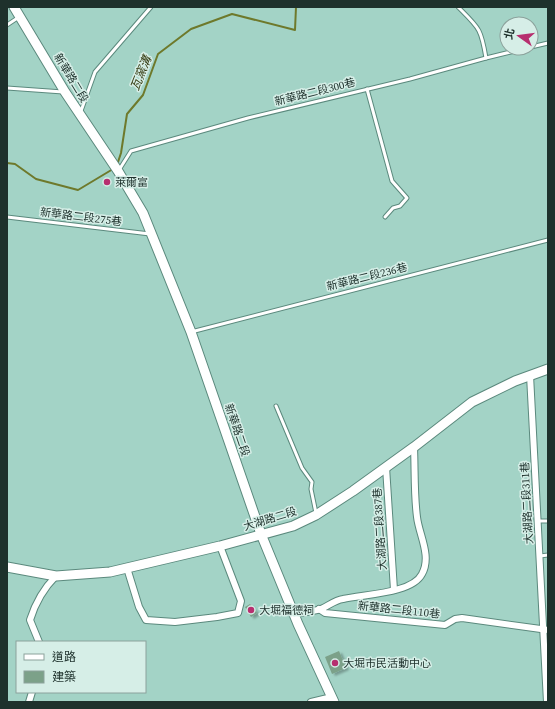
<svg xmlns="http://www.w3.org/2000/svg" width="555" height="709" font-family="'Source Serif 4','Noto Sans TC',serif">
	<defs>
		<filter id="shadow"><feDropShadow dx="3" dy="2" stdDeviation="1" flood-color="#0004"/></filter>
	</defs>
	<rect width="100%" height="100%" fill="#a3d3c6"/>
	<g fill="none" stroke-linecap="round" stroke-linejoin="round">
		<!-- stream -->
		<g stroke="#6e792b" stroke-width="2">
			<polyline points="7,163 15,164 36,179 78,190 113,169"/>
			<polyline points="117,165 121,153 127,114 143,95 158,54 191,29 232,14 295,30 296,7"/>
		</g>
	</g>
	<!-- building -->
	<g fill="#7ca189" filter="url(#shadow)">
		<polygon points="250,604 257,613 251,617 245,607"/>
		<polygon points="339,651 346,668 332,674 325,657"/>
	</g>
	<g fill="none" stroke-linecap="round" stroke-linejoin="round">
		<!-- lane casing -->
		<g stroke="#5b897d" stroke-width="5">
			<g id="lane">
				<path d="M458,7C479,28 481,28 486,58"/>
				<polyline points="7,25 19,17"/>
				<polyline points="531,47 548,43"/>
				<polyline points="7,88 63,92"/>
				<polyline points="367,89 392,181 407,198 400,206 393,208 385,217"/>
				<polyline points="81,111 95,72 151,7"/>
				<polyline points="119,170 131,151 248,118 410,79 486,58 527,48"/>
				<polyline points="7,217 150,234"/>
				<polyline points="191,332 548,240"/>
				<polyline points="276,406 302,468 312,482 311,489 316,513"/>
				<polyline points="538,521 548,521"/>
				<polyline points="540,556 548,555"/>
			</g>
		</g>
		<!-- street casing -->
		<g stroke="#5b897d" stroke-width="8">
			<g id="street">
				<polyline points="530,375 547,702"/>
				<polyline points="386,467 394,590"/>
				<polyline points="127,568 139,607 146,620 175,622 217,617 238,613 241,601 220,546"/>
				<polyline points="319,609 325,613 445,625 455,619 462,618 548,630"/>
				<path d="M294,614C303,612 313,612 321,609C328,606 335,600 343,599C363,594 412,594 422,574C432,556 419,535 417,517C414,494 415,471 414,447"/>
				<path d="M39,642L30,620C35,604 44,588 56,576"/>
				<polyline points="29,702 32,692"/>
				<polyline points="311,702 332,697"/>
			</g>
		</g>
		<!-- secondary casing -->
		<g stroke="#5b897d" stroke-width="11">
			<g id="secondary">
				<polyline points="14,7 65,92 118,171 143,213 191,332 261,534 298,624 334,702"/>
				<polyline points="7,567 56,576 110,572 220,546 293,526 316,515 353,491 414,447 472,402 515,381 548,369"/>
			</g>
		</g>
		<!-- lane -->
		<use href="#lane" stroke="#fff" stroke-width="3"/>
		<!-- street -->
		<use href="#street" stroke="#fff" stroke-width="6"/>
		<!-- secondary -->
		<use href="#secondary" stroke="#fff" stroke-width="9"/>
	</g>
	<!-- markers -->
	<g fill="#b72f6f" stroke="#d6eee7" stroke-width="1.5">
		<circle cx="107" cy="182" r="4"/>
		<circle cx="251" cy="610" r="4"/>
		<circle cx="335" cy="663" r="4"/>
	</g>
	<g text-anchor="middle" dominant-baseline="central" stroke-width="3" stroke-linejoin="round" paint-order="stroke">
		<!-- street labels -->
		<g font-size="11" fill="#1e312c" stroke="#d6eee7">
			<text transform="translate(71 78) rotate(59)">新華路二段</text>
			<text transform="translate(315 92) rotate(-14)">新華路二段300巷</text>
			<text transform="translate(81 217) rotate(7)">新華路二段275巷</text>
			<text transform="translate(367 277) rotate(-14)">新華路二段236巷</text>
			<text transform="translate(237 430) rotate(71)">新華路二段</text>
			<text transform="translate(527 503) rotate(-93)">大湖路二段311巷</text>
			<text transform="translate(270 519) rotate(-17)">大湖路二段</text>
			<text transform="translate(380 529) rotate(-94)">大湖路二段387巷</text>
			<text transform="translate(399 610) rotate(6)">新華路二段110巷</text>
		</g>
		<!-- poi labels -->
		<g font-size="11" fill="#1e312c" stroke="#d6eee7" text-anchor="start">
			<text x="115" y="182">萊爾富</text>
			<text x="259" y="610">大堀福德祠</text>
			<text x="343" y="663">大堀市民活動中心</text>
		</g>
		<!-- water labels -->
		<g font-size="12" font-style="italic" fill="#373d13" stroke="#d6eee7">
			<text transform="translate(141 73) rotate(-68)">瓦窯溝</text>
		</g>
	</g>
	<!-- border -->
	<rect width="555" height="709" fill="none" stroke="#1e312c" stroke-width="16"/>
	<!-- legend -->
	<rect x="16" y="641" width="130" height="52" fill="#d6eee7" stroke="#8ca29c"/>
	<rect x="24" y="654" width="20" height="6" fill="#ffffff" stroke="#8ca29c"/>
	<text x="52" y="661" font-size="12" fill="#1e312c">道路</text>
	<rect x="24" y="671" width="20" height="12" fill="#7ca189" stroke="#8ca29c"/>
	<text x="52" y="681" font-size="12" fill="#1e312c">建築</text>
	<!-- north arrow -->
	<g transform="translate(519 36) rotate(284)"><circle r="19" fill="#d6eee7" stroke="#8ca29c"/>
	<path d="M0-3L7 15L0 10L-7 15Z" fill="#b72f6f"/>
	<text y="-6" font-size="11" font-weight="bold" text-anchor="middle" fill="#1e312c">北</text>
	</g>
</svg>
